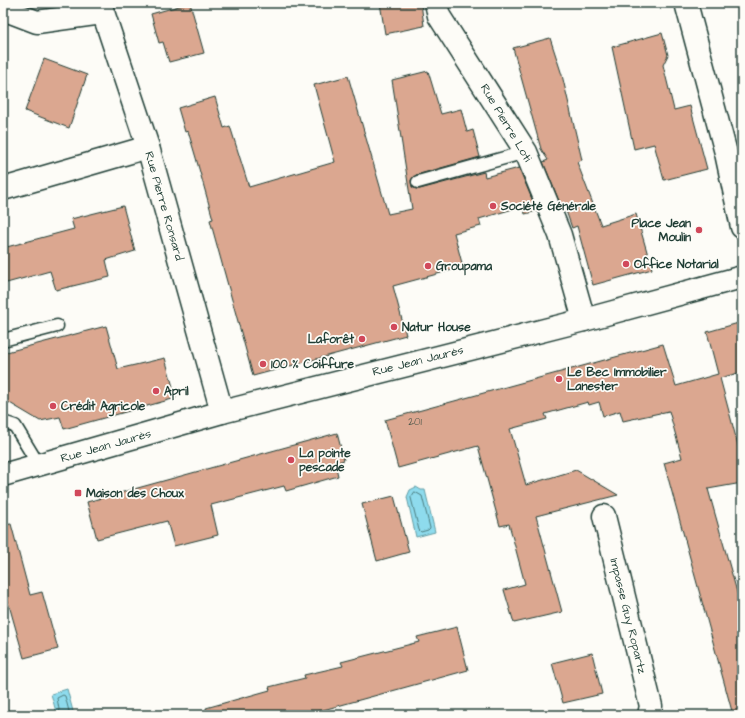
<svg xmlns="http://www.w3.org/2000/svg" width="745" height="718" font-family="'Architects Daughter',sans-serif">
	<rect width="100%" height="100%" fill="#fdfcf7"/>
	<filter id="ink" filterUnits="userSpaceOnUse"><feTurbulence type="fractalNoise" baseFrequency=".025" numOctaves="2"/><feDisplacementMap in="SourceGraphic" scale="8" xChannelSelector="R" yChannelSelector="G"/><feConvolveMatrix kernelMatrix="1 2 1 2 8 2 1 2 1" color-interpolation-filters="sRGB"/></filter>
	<g filter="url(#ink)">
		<!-- water -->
		<g fill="#8edbed" stroke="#629ca3">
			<polygon points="416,487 421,490 425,490 435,532 416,537 407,497 410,490"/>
			<polygon points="67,689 74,715 57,715 51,694"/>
		</g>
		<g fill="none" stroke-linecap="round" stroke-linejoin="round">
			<!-- shore -->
			<g stroke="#4b7c7e" stroke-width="1">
				<polygon points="415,492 422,496 430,528 428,530 421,532 419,530 411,498"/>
				<polyline points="60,715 57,698 63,695 65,696 70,715"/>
			</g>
		</g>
		<!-- building -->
		<g fill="#dba790" stroke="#1f3d34">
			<polygon points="190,3 204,53 169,62 163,42 159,43 151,14"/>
			<polygon points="380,3 421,3 424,26 385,34"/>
			<polygon points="662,33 668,55 663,65 674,110 690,106 707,169 664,180 654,144 634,149 612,47"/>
			<polygon points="550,38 562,75 582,160 577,162 601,225 636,214 652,269 593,285 577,226 572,228 564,205 561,206 543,162 548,160 541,149 513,48"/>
			<polygon points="44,59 87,75 69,128 25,111"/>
			<polygon points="428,71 441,114 461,109 467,132 473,130 480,157 416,175 411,180 412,187 416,189 420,189 484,172 485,177 519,168 537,211 525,214 523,206 479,219 481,226 454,233 463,267 393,286 406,335 253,376 210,220 213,219 196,158 188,131 185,132 178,108 215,97 224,128 230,126 249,187 335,162 314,85 348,76 388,214 412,209 392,80"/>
			<polygon points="123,206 135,251 106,260 110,277 56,290 50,271 3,284 3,248 74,229 71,219"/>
			<polygon points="742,322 742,372 720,378 742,460 742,483 708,489 742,610 742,715 733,715 664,463 682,458 669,411 623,421 620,411 603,416 599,402 589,405 588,402 545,414 547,419 510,429 526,485 576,470 618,495 536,516 562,612 514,623 504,590 525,584 509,524 500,526 478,446 398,468 385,420 663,344 676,386 718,374 707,332"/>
			<polygon points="106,326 118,369 165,358 176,398 64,429 60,417 40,421 3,399 3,353"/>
			<polygon points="337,433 344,460 335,463 338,476 286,491 284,486 211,505 218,535 174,546 167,521 97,539 87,502"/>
			<polygon points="394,496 409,552 377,561 362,504"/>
			<polygon points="11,524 30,595 42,592 58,649 24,658 3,584 3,525"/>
			<polygon points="457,627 468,670 305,715 207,715 206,708 270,690 269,687 305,678 304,675 343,666 341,662 419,642 417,637"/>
			<polygon points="592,653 602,694 563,703 552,663"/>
		</g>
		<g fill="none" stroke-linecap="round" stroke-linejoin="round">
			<!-- service casing -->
			<g stroke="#1f3d34" stroke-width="15">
				<g id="service">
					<polyline points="418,182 526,152"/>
					<polyline points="3,340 57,326"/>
					<polyline points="3,422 15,426 38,464"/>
				</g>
			</g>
			<!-- minor casing -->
			<g stroke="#1f3d34" stroke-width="25">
				<g id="minor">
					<polyline points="100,3 148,147 222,412"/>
					<polyline points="436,3 439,16 526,152 560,235 584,320"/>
					<polyline points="686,3 726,153 742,227"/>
					<polyline points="3,9 37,22 102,13"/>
					<polyline points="3,189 148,147"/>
					<polyline points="604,516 651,706 649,715"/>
				</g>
			</g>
			<!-- secondary casing -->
			<g stroke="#1f3d34" stroke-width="25">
				<polyline id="secondary" points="3,475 222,412 584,320 742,277"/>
			</g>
			<!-- service -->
			<use href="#service" stroke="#fdfcf7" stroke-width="12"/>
			<!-- minor -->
			<use href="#minor" stroke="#fdfcf7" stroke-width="22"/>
			<!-- secondary -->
			<use href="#secondary" stroke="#fdfcf7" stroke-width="22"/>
		</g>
	</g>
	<!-- markers -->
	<g fill="#d1495b" stroke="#fdfcf7" stroke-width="1.5">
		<circle cx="493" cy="206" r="4"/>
		<circle cx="699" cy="230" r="4"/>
		<circle cx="626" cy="264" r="4"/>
		<circle cx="428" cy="266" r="4"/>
		<circle cx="394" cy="327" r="4"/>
		<circle cx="362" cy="339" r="4"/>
		<circle cx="263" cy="364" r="4"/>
		<circle cx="559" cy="379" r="4"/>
		<circle cx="156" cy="391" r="4"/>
		<circle cx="53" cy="406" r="4"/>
		<circle cx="291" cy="460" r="4"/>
		<rect x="74" y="489" width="8" height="8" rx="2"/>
	</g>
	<g text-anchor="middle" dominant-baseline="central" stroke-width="3.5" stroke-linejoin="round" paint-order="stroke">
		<!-- number labels -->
		<g font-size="10" fill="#4e584b">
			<text x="415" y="422">201</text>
		</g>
		<!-- street labels -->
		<g font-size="12" fill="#1f3d34" stroke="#fdfcf7">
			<text transform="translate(506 123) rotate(59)">Rue Pierre Loti</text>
			<text transform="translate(164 206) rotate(74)">Rue Pierre Ronsard</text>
			<text transform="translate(418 361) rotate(-14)">Rue Jean Jaurès</text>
			<text transform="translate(106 446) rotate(-16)">Rue Jean Jaurès</text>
			<text transform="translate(628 616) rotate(76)">Impasse Guy Ropartz</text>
		</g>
		<!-- poi labels -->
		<g font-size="12" font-weight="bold" fill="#1f3d34" stroke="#fdfcf7" text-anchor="start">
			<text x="501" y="206">Société Générale</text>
			<text x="691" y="223" text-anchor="end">Place Jean<tspan x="691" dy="14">Moulin</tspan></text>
			<text x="634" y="264">Office Notarial</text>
			<text x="436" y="266">Groupama</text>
			<text x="402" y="327">Natur House</text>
			<text x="354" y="339" text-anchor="end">Laforêt</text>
			<text x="271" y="364">100 % Coiffure</text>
			<text x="567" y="372">Le Bec Immobilier<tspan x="567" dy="14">Lanester</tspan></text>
			<text x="164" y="391">April</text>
			<text x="61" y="406">Crédit Agricole</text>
			<text x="299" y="453">La pointe<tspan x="299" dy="14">pescade</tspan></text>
			<text x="86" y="493">Maison des Choux</text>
		</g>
	</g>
	<!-- margin -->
	<rect width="745" height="718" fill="none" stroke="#fdfcf7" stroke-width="16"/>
	<rect x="8" y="8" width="729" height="702" fill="none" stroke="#1f3d34" stroke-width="1.5" filter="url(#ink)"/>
</svg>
